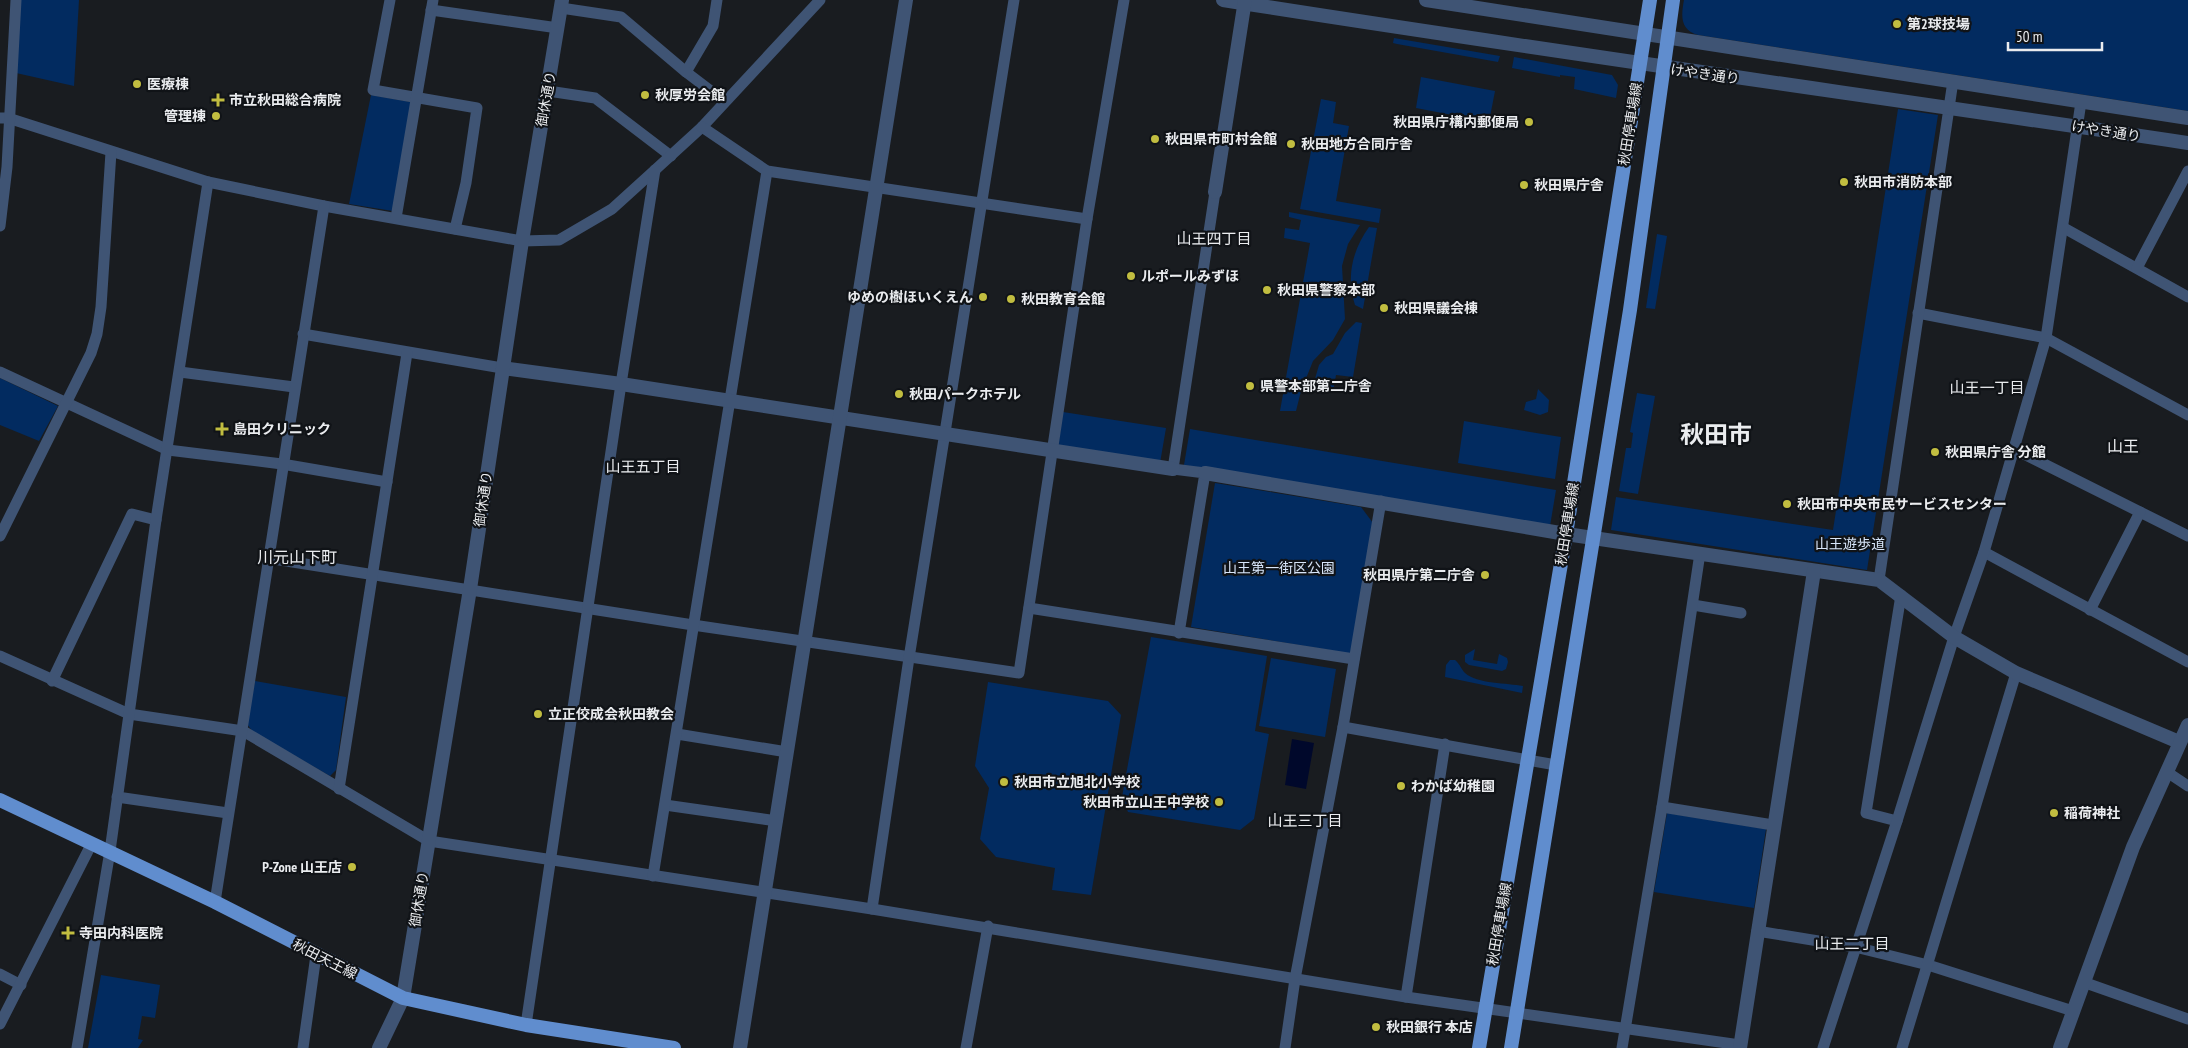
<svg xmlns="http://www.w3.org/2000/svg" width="2188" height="1048" font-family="'PT Sans Narrow','Noto Sans JP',sans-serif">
	<rect width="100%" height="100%" fill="#191c20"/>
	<!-- green -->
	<g fill="#022b60">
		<polygon points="19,0 79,0 74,86 16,73"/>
		<path d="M1684,0H2188V111L1698,35C1680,30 1681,16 1684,0Z"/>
		<polygon points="1394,38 1500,56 1498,62 1397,44 1393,43"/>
		<polygon points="1514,57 1612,75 1618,85 1616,98 1574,89 1575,77 1560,75 1560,77 1512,68"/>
		<polygon points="1421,77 1495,91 1489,122 1416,108"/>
		<polygon points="371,95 411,102 393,211 349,204"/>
		<polygon points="1321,99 1336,102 1333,123 1349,126 1336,201 1381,209 1379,223 1300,209"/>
		<polygon points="1898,109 1938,115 1867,570 1611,530 1616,497 1833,530"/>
		<polygon points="1289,212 1360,225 1348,244 1342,266 1345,319 1333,340 1313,361 1301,391 1296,411 1280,411 1310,243 1284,238 1285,228 1299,230 1301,220 1289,217"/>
		<path d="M1369,227L1377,228L1363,309L1355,305C1346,277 1352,251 1369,227Z"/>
		<polygon points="1657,234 1667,236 1655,309 1646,308"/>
		<polygon points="1356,322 1362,323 1353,377 1336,375 1333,392 1312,389 1319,365 1326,357 1333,354 1345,333"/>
		<polygon points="0,378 58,406 39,441 0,425"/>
		<polygon points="1538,389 1549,400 1548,412 1540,415 1524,410 1526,402 1536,399"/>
		<polygon points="1637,393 1655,396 1638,494 1619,491 1626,448 1631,448 1633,433 1630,432"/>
		<polygon points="1063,412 1166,428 1160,463 1058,447"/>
		<polygon points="1464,421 1561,437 1555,479 1458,463"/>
		<polygon points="1190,429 1556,490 1550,526 1184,465"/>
		<polygon points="1215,483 1361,507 1373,523 1352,654 1191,627"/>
		<polygon points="1151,637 1267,656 1255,731 1269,734 1254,819 1240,830 1128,812 1122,797"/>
		<polygon points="1475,649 1473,660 1497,664 1499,654 1507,658 1508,662 1506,669 1502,671 1469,665 1465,662 1465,655"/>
		<polygon points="1271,658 1336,669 1325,737 1259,726"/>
		<path d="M1450,660H1455C1460,664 1461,669 1465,673C1477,684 1508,683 1523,686L1522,693L1445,677L1446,665Z"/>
		<polygon points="255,681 346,697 336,770 330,776 253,732 247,724"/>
		<polygon points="988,682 1108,701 1121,715 1091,895 1052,890 1055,868 996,857 980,839 989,788 975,766"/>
		<polygon points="1667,813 1766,829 1754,908 1654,892"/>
		<polygon points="101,975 160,985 155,1018 142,1016 138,1039 143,1040 138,1048 88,1048"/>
	</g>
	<!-- water -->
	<polygon fill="#00082b" points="1292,739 1314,743 1306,789 1285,785"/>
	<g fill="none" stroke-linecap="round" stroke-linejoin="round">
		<!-- minor -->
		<g stroke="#3f5474" stroke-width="11">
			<polyline points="390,0 373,90 477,108 466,183 455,229"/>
			<polyline points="717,0 713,26 686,72 724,101"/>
			<polyline points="561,8 621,17 686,72"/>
			<polyline points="431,10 558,28"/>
			<polyline points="548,91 595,98 671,156"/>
			<polyline points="0,118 8,118 208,182 324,206 522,241 559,240 612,209 655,170 702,127 820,0"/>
			<polyline points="702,127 767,171 1087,219"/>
			<polyline points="396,218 433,0"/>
			<polyline points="0,226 7,167 16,0"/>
			<polyline points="2064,228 2188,297"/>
			<polyline points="2137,268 2188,171"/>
			<polyline points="1918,313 2046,338 2188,415"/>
			<polyline points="303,334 502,368"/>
			<polyline points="0,372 168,450 282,464 387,482"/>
			<polyline points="180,372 294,387"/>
			<polyline points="2014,449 2188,536"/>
			<polyline points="0,536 91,353 97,334 101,307 111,152"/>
			<polyline points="1984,552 2188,662"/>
			<polyline points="267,558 693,625 1019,673 1087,219 1124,0"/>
			<polyline points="1879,580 1953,81"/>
			<polyline points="1693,605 1741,613"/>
			<polyline points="1029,608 1354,659"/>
			<polyline points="2090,610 2140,512"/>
			<polyline points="1179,633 1205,473 1173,469 1215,192"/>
			<polyline points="0,656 129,714 243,731 429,841 872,909 909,658 1014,0"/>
			<polyline points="52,681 132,514 156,520"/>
			<polyline points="1343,727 1556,765"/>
			<polyline points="677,734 787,752"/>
			<polyline points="2167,772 2188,786"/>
			<polyline points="339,789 407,353"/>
			<polyline points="117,797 228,813"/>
			<polyline points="665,805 777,821"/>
			<polyline points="1662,807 1773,825"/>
			<polyline points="1897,821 1866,813 1901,595"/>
			<polyline points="653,876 767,171"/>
			<polyline points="215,902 324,206"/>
			<polyline points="872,909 1406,997 1740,1045"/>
			<polyline points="1757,931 1855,947 1928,965 2073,1011"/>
			<polyline points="0,974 21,985"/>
			<polyline points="2083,982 2188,1019"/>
			<polyline points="1406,997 1445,744"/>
			<polyline points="0,1024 92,843"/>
			<polyline points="526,1025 621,384 655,170"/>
			<polyline points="77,1048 110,851 156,520 208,182"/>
			<polyline points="303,1048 316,955"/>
			<polyline points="966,1048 988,926"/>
			<polyline points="1285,1048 1295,979 1343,727 1381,501"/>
			<polyline points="1622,1048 1662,807 1700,553"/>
			<polyline points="1823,1048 1897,821 1954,637 1984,552 2046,338 2081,102"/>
			<polyline points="1902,1048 2016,673"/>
		</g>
		<!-- tertiary -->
		<g stroke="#3f5474" stroke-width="14">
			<path d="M1223,0C1544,51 1866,95 2188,143"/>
			<polyline points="1426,0 2188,118"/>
			<polyline points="1215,192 1245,0"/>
			<polyline points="502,368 621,384 1173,469"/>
			<polyline points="1205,473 1566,534 1879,580 1954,637 2016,673 2179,742"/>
			<polyline points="379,1048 403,998 470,589 522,241 562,0"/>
			<polyline points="740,1048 906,0"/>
			<polyline points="1740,1048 1814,571"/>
			<polyline points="2060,1048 2133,847 2188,725"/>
		</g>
		<!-- primary -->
		<g stroke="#608dce" stroke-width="14">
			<polyline points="0,800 215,902 403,998 526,1025 674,1048"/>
			<polyline points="1479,1048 1566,534 1650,0"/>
			<polyline points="1511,1048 1630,310 1673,0"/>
		</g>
	</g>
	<!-- markers -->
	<g fill="#c1bd40" stroke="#101317" stroke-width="2">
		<circle cx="1897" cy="24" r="5"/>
		<circle cx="137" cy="84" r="5"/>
		<circle cx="645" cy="95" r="5"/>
		<path d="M215.5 92.5h5v5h5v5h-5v5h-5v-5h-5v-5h5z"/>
		<circle cx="216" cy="116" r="5"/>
		<circle cx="1529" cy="122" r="5"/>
		<circle cx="1155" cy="139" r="5"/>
		<circle cx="1291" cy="144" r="5"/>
		<circle cx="1844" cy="182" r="5"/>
		<circle cx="1524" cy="185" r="5"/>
		<circle cx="1131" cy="276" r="5"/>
		<circle cx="1267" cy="290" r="5"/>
		<circle cx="983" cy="297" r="5"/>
		<circle cx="1011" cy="299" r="5"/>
		<circle cx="1384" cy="308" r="5"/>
		<circle cx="1250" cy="386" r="5"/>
		<circle cx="899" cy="394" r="5"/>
		<path d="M219.5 421.5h5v5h5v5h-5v5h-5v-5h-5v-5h5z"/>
		<circle cx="1935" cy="452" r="5"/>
		<circle cx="1787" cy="504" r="5"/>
		<circle cx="1485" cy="575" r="5"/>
		<circle cx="538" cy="714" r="5"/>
		<circle cx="1004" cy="782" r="5"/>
		<circle cx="1401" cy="786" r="5"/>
		<circle cx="1219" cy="802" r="5"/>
		<circle cx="2054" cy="813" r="5"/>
		<circle cx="352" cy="867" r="5"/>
		<path d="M65.5 925.5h5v5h5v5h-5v5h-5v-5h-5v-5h5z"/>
		<circle cx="1376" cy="1027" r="5"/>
	</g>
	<g text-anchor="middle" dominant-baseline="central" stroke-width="4.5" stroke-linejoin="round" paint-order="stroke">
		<!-- poi labels -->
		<g font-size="14" font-weight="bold" fill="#eaecef" stroke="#101317" text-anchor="start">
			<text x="1907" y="24">第2球技場</text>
			<text x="147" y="84">医療棟</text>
			<text x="655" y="95">秋厚労会館</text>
			<text x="229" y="100">市立秋田総合病院</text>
			<text x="206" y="116" text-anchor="end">管理棟</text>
			<text x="1519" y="122" text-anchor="end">秋田県庁構内郵便局</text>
			<text x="1165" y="139">秋田県市町村会館</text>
			<text x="1301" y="144">秋田地方合同庁舎</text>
			<text x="1854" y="182">秋田市消防本部</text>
			<text x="1534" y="185">秋田県庁舎</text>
			<text x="1141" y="276">ルポールみずほ</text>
			<text x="1277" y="290">秋田県警察本部</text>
			<text x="973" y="297" text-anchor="end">ゆめの樹ほいくえん</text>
			<text x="1021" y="299">秋田教育会館</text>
			<text x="1394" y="308">秋田県議会棟</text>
			<text x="1260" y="386">県警本部第二庁舎</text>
			<text x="909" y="394">秋田パークホテル</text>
			<text x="233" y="429">島田クリニック</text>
			<text x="1945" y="452">秋田県庁舎 分館</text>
			<text x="1797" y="504">秋田市中央市民サービスセンター</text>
			<text x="1475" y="575" text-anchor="end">秋田県庁第二庁舎</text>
			<text x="548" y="714">立正佼成会秋田教会</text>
			<text x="1014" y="782">秋田市立旭北小学校</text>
			<text x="1411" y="786">わかば幼稚園</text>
			<text x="1209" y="802" text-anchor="end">秋田市立山王中学校</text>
			<text x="2064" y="813">稲荷神社</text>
			<text x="342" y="867" text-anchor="end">P-Zone 山王店</text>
			<text x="79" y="933">寺田内科医院</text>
			<text x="1386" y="1027">秋田銀行 本店</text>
		</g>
		<!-- street labels -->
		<g font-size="14" fill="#eaecef" stroke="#101317">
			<text transform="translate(1705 74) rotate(8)">けやき通り</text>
			<text transform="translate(546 99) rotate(-80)">御休通り</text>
			<text transform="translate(1630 124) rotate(-81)">秋田停車場線</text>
			<text transform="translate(2106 131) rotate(9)">けやき通り</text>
			<text transform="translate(483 499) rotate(-82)">御休通り</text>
			<text transform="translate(1567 524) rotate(-81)">秋田停車場線</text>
			<text transform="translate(419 899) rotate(-81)">御休通り</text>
			<text transform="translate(1499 924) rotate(-80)">秋田停車場線</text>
			<text transform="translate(325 959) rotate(27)">秋田天王線</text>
		</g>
		<!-- park labels -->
		<g font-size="14" fill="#d8e6fa" stroke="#101317">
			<text x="1850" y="544">山王遊歩道</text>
			<text x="1279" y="568">山王第一街区公園</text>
		</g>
		<!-- neighbourhood labels -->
		<g font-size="15" fill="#eaecef" stroke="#101317">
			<text x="1214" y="238">山王四丁目</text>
			<text x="1987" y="387">山王一丁目</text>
			<text x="643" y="466">山王五丁目</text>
			<text x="1305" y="820">山王三丁目</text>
			<text x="1852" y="943">山王二丁目</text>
		</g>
		<!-- quarter labels -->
		<g font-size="16" fill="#eaecef" stroke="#101317">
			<text x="2123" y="446">山王</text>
			<text x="297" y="557">川元山下町</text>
		</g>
		<!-- town labels -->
		<g font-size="24" font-weight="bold" fill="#eaecef" stroke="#101317">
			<text x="1716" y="434">秋田市</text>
		</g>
	</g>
	<!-- scale -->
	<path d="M2008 42v8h94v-8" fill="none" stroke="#eaecef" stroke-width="2.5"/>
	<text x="2016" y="42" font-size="15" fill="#eaecef" stroke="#101317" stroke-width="4" paint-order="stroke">50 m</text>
</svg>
